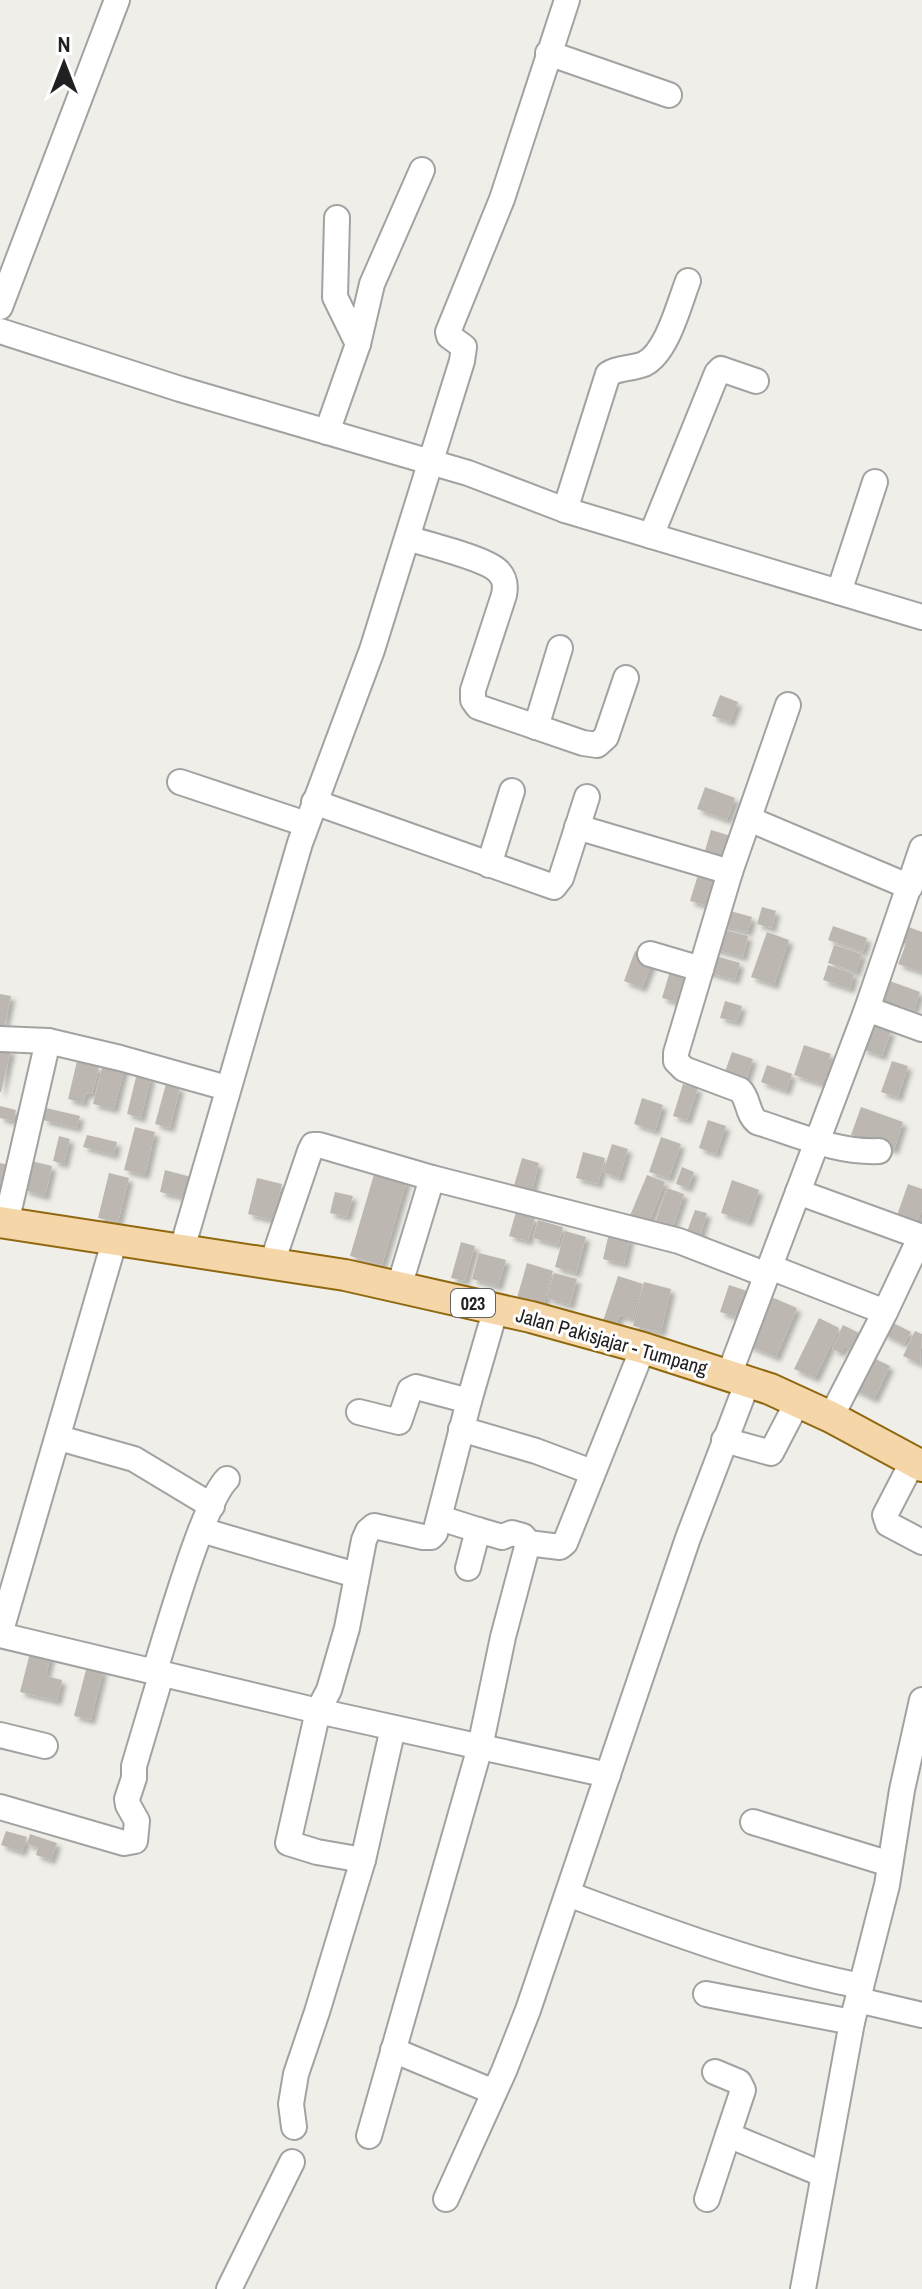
<svg xmlns="http://www.w3.org/2000/svg" width="922" height="2289" font-family="'Archivo Narrow',sans-serif">
	<defs>
		<filter id="shadow"><feDropShadow dx="4.5" dy="4.5" stdDeviation="2" flood-color="#0004"/></filter>
	</defs>
	<rect width="100%" height="100%" fill="#f0eee8"/>
	<!-- building -->
	<g fill="#bdb7b1" filter="url(#shadow)">
		<polygon points="720,695 738,702 730,722 712,716"/>
		<polygon points="705,787 735,798 727,820 697,809"/>
		<polygon points="711,830 731,836 722,867 702,861"/>
		<polygon points="700,868 722,875 712,907 690,901"/>
		<polygon points="762,907 776,911 772,928 757,924"/>
		<polygon points="723,909 752,917 748,932 718,925"/>
		<polygon points="903,925 922,932 922,972 898,964 906,944 898,941"/>
		<polygon points="833,926 867,938 863,952 828,940"/>
		<polygon points="717,928 748,936 743,957 711,948"/>
		<polygon points="767,932 789,940 774,985 751,977"/>
		<polygon points="834,945 862,954 856,972 828,963"/>
		<polygon points="635,951 654,958 642,988 624,981"/>
		<polygon points="709,954 740,963 735,980 704,971"/>
		<polygon points="672,964 692,970 683,1004 662,998"/>
		<polygon points="828,965 854,974 850,989 823,980"/>
		<polygon points="887,980 920,992 914,1010 901,1006 897,1016 877,1009"/>
		<polygon points="0,994 11,996 3,1033 0,1032"/>
		<polygon points="725,1001 742,1006 737,1022 720,1018"/>
		<polygon points="871,1024 891,1031 882,1056 862,1049"/>
		<polygon points="804,1045 831,1054 827,1063 835,1066 830,1080 824,1078 822,1084 794,1075"/>
		<polygon points="0,1047 11,1050 1,1092 0,1092"/>
		<polygon points="732,1052 753,1059 743,1088 722,1080"/>
		<polygon points="104,1060 125,1066 114,1109 93,1104"/>
		<polygon points="77,1061 99,1067 92,1094 86,1093 83,1103 68,1099"/>
		<polygon points="892,1061 908,1066 898,1097 881,1092"/>
		<polygon points="767,1065 792,1074 786,1091 761,1082"/>
		<polygon points="137,1073 151,1076 141,1118 127,1114"/>
		<polygon points="166,1084 180,1087 170,1128 155,1124"/>
		<polygon points="683,1084 698,1088 687,1120 673,1116"/>
		<polygon points="642,1098 663,1105 655,1131 634,1124"/>
		<polygon points="0,1106 16,1110 13,1121 0,1118"/>
		<polygon points="861,1107 903,1122 894,1150 851,1135"/>
		<polygon points="46,1108 80,1116 77,1128 43,1120"/>
		<polygon points="708,1120 726,1126 716,1154 699,1148"/>
		<polygon points="135,1127 155,1132 145,1175 124,1170"/>
		<polygon points="87,1135 117,1142 114,1155 83,1147"/>
		<polygon points="59,1136 70,1139 64,1164 53,1161"/>
		<polygon points="661,1137 681,1144 669,1178 649,1172"/>
		<polygon points="612,1144 628,1149 619,1178 603,1172"/>
		<polygon points="583,1152 605,1158 598,1184 576,1178"/>
		<polygon points="522,1158 539,1163 531,1194 513,1189"/>
		<polygon points="31,1161 52,1166 45,1196 24,1190"/>
		<polygon points="0,1163 9,1165 0,1199"/>
		<polygon points="682,1167 694,1172 688,1188 676,1184"/>
		<polygon points="165,1170 191,1177 186,1198 160,1192"/>
		<polygon points="375,1171 407,1180 382,1265 350,1256"/>
		<polygon points="109,1173 129,1178 118,1222 98,1218"/>
		<polygon points="647,1175 665,1182 648,1225 629,1218"/>
		<polygon points="257,1178 282,1184 273,1220 248,1214"/>
		<polygon points="732,1180 759,1190 748,1222 721,1213"/>
		<polygon points="908,1184 922,1189 922,1209 916,1225 896,1218"/>
		<polygon points="667,1188 684,1194 670,1235 653,1229"/>
		<polygon points="335,1192 353,1196 347,1217 330,1213"/>
		<polygon points="695,1210 707,1213 698,1242 685,1237"/>
		<polygon points="516,1212 535,1218 528,1241 509,1236"/>
		<polygon points="538,1220 563,1227 558,1245 533,1238"/>
		<polygon points="565,1231 586,1237 576,1273 555,1267"/>
		<polygon points="609,1233 630,1238 624,1264 603,1259"/>
		<polygon points="461,1242 475,1246 465,1281 451,1278"/>
		<polygon points="479,1253 506,1260 498,1286 472,1279"/>
		<polygon points="527,1263 553,1271 543,1306 517,1298"/>
		<polygon points="554,1273 577,1279 570,1305 547,1298"/>
		<polygon points="618,1276 643,1284 632,1319 620,1315 615,1328 602,1324"/>
		<polygon points="644,1282 671,1289 661,1332 633,1326"/>
		<polygon points="729,1285 753,1293 744,1319 720,1312"/>
		<polygon points="769,1296 797,1308 776,1357 747,1345"/>
		<polygon points="819,1318 839,1328 815,1378 794,1369"/>
		<polygon points="889,1321 911,1332 904,1344 883,1334"/>
		<polygon points="843,1325 863,1335 856,1351 844,1346 841,1353 832,1349"/>
		<polygon points="915,1331 922,1334 920,1364 903,1356"/>
		<polygon points="867,1355 890,1366 874,1399 851,1388"/>
		<polygon points="31,1649 51,1654 46,1676 62,1680 57,1701 20,1692"/>
		<polygon points="87,1666 103,1670 91,1720 74,1716"/>
		<polygon points="6,1831 27,1837 22,1852 1,1845"/>
		<polygon points="30,1834 57,1843 51,1860 36,1855 38,1848 27,1844"/>
	</g>
	<g fill="none" stroke-linecap="round" stroke-linejoin="round">
		<!-- minor casing -->
		<g stroke="#a2a2a2" stroke-width="28">
			<g id="minor">
				<polyline points="548,53 669,95"/>
				<polyline points="0,307 117,0"/>
				<polyline points="0,331 180,389 468,473 565,510 922,617"/>
				<polyline points="358,344 372,284 422,170"/>
				<polyline points="327,432 358,344 335,297 337,218"/>
				<path d="M565,510L608,374C619,367 632,369 644,364C667,353 679,304 688,281"/>
				<polyline points="651,536 717,373 721,369 756,381"/>
				<path d="M408,538C428,545 485,558 498,571C505,578 506,585 504,595L473,690V700L478,707L583,743L597,745L606,737L626,678"/>
				<polyline points="839,592 875,482"/>
				<path d="M788,705L730,872L676,1053V1061L684,1069L740,1090C749,1099 747,1114 757,1122C796,1134 837,1153 879,1151"/>
				<polyline points="536,727 560,648"/>
				<polyline points="180,782 306,824"/>
				<polyline points="314,802 554,887 561,878 587,797"/>
				<polyline points="749,819 910,887"/>
				<polyline points="577,827 730,872"/>
				<polyline points="489,865 512,791"/>
				<polyline points="650,954 701,969"/>
				<polyline points="867,1009 922,1029"/>
				<polyline points="0,1039 48,1041 120,1058 227,1088"/>
				<polyline points="798,1192 922,1237"/>
				<polyline points="6,1223 48,1041"/>
				<polyline points="182,1249 300,843 372,650 462,361 464,347 449,336 448,332 502,199 567,0"/>
				<polyline points="272,1263 310,1151 313,1145 319,1145 432,1178 679,1241 767,1275"/>
				<polyline points="770,1267 885,1312"/>
				<polyline points="399,1287 432,1178"/>
				<polyline points="729,1375 867,1009 922,848"/>
				<polyline points="359,1412 399,1422 410,1390 416,1387 469,1401"/>
				<polyline points="831,1417 885,1312 921,1236"/>
				<polyline points="461,1429 536,1451 592,1472"/>
				<polyline points="59,1438 134,1459 212,1506"/>
				<polyline points="724,1440 771,1453 798,1401"/>
				<polyline points="913,1461 885,1515 888,1524 922,1542"/>
				<polyline points="440,1518 478,1530 468,1568"/>
				<polyline points="201,1530 356,1575"/>
				<polyline points="478,1530 502,1537 512,1533 523,1536 528,1543"/>
				<polyline points="0,1634 115,1239"/>
				<polyline points="0,1635 318,1711 608,1775"/>
				<path d="M155,1670C167,1633 204,1501 227,1479"/>
				<polyline points="0,1735 45,1746"/>
				<polyline points="0,1807 124,1843 135,1841 137,1821 128,1805 127,1799 134,1778 134,1766 162,1672"/>
				<polyline points="753,1822 890,1864"/>
				<polyline points="363,1860 317,1852 288,1843 318,1711 329,1690 347,1628 364,1540 368,1531 374,1526 423,1537 431,1537 435,1533 469,1401 496,1308"/>
				<path d="M568,1894C664,1930 760,1966 861,1986"/>
				<polyline points="706,1994 852,2022"/>
				<polyline points="858,2000 922,2015"/>
				<polyline points="393,2050 494,2092"/>
				<polyline points="715,2072 739,2082 743,2090 728,2135 822,2174"/>
				<polyline points="294,2127 291,2104 296,2074 317,2012 363,1860 393,1728"/>
				<polyline points="369,2136 480,1747 503,1637 528,1543 560,1547 565,1543 643,1348"/>
				<polyline points="446,2199 504,2071 528,2010 688,1538 748,1381"/>
				<polyline points="707,2199 728,2135"/>
				<polyline points="229,2289 292,2162"/>
				<polyline points="803,2289 852,2022 887,1885 902,1790 922,1700"/>
			</g>
		</g>
		<!-- major casing -->
		<g stroke="#90680e" stroke-width="34">
			<polyline id="major" points="0,1222 345,1275 531,1317 643,1348 770,1389 831,1417 922,1466"/>
		</g>
		<!-- minor -->
		<use href="#minor" stroke="#fff" stroke-width="24"/>
		<!-- major -->
		<use href="#major" stroke="#f4d6a9" stroke-width="30"/>
	</g>
	<g text-anchor="middle" dominant-baseline="central" stroke-width="6" stroke-linejoin="round" paint-order="stroke">
		<!-- shield labels -->
		<rect fill="#fff" stroke="#646464" stroke-width="2" x="451" y="1289" width="44" height="28" rx="6"/>
		<g font-size="18" font-weight="bold" fill="#212121">
			<text x="473" y="1303">023</text>
		</g>
		<!-- street labels -->
		<g font-size="20" fill="#212121" stroke="#fff">
			<text transform="translate(612 1341) rotate(16)">Jalan Pakisjajar - Tumpang</text>
		</g>
	</g>
	<!-- north arrow -->
	<g transform="translate(64 64)" stroke="#ffffff" stroke-width="6" paint-order="stroke">
	<path d="M0-6L14 30L0 20L-14 30Z" fill="#212121"/>
	<text y="-12" font-size="22" font-weight="bold" text-anchor="middle" fill="#212121">N</text>
	</g>
</svg>
